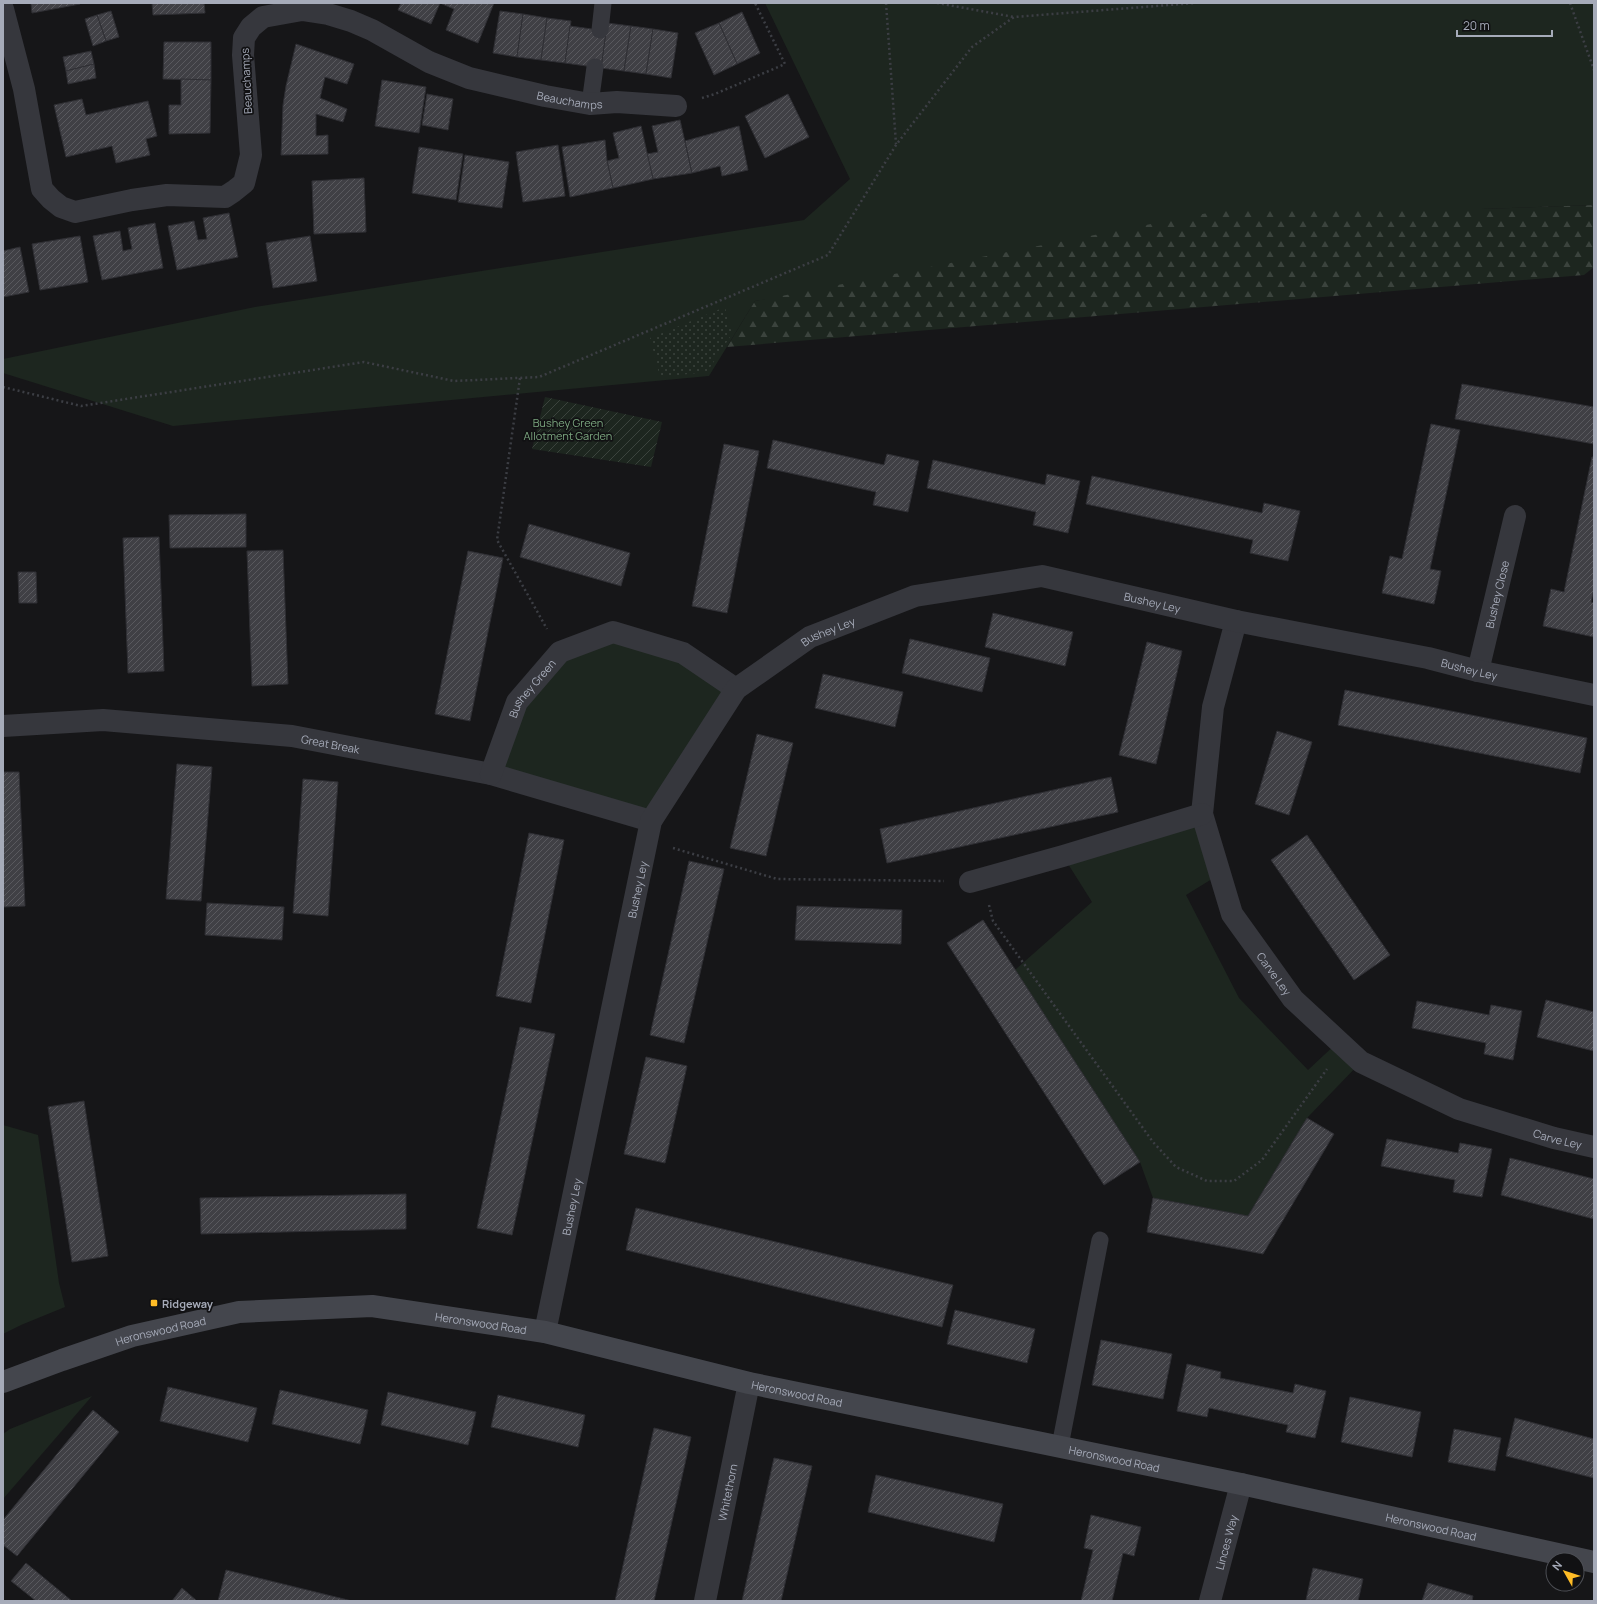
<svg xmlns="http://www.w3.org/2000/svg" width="1597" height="1604" font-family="Manrope,sans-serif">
	<defs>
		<pattern id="forest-firs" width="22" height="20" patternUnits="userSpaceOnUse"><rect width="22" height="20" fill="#1d261f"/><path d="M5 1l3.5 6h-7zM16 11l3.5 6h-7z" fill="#3b433d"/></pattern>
		<pattern id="park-dots" width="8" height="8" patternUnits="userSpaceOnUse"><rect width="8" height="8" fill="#1d261f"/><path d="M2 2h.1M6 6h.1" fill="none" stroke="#3b433d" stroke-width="1.8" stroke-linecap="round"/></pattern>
		<pattern id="garden-furrows" width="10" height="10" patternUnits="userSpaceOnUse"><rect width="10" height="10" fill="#1d261f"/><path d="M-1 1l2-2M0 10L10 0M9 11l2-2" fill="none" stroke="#3b433d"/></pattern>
		<pattern id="building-hatch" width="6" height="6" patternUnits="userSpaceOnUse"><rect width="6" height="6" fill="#404045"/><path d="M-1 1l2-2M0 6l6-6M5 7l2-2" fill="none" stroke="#59595e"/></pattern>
	</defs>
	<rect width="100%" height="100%" fill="#161618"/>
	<!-- grass -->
	<g fill="#1d261f">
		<polygon points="765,3 1594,3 1594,205 1482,209 755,301 709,376 173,426 3,373 3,359 255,307 804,220 850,179"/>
		<polygon points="613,632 736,689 651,821 491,774 517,702 560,652"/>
		<polygon points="1202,814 1220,874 1186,895 1239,998 1308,1070 1339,1041 1361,1062 1307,1118 1248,1216 1153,1198 1140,1162 1015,970 1092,902 1063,856"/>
		<polygon points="3,1125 38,1135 59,1283 65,1307 21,1325 3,1334"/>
		<polygon points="92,1396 3,1499 3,1434 10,1429"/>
	</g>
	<!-- forest -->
	<polygon fill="url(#forest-firs)" points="1594,205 1594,267 1584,275 727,347 755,301 1218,211 1482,209"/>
	<!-- park -->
	<polygon fill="url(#park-dots)" points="725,307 732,334 707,372 660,377 650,338"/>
	<!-- garden -->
	<polygon fill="url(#garden-furrows)" points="545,397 662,422 651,467 532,449"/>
	<!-- building -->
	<g fill="url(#building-hatch)" stroke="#2f2f34">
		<polygon points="31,3 80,3 80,4 32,13"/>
		<polygon points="152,3 204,3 205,13 153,15"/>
		<polygon points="401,3 494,3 478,43 446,30 454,9 440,3 431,24 398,10"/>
		<polygon points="111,11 119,37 106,41 97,15"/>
		<polygon points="500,11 523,14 517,57 493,53"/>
		<polygon points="742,12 760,53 737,64 719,23"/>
		<polygon points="523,14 547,18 541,60 517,57"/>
		<polygon points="97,15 106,41 93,46 85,19"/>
		<polygon points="547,18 571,21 565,63 541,60"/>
		<polygon points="607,23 631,26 624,71 601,68"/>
		<polygon points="719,23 737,64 714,75 695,33"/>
		<polygon points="570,26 606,31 601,68 565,63"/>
		<polygon points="631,26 653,29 646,74 624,71"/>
		<polygon points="653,29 678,33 671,78 646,74"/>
		<polygon points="164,42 211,42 211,80 163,79"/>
		<polygon points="296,44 354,64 347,84 325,77 320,98 347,109 343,122 316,114 316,136 328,135 328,154 281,155 283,105 286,86"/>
		<polygon points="91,51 94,64 66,71 63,57"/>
		<polygon points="94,64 96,78 68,84 66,71"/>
		<polygon points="181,79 211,80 210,133 169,134 169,105 181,105"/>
		<polygon points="382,80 426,87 419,133 375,126"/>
		<polygon points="427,94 453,99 448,130 422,125"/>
		<polygon points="788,94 809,137 765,158 745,116"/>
		<polygon points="82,99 86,115 148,101 157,136 146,139 150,155 116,163 112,146 66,157 54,105"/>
		<polygon points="680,120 692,173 653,179 647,154 658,152 652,126"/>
		<polygon points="641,126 653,179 613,188 607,161 619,158 613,133"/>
		<polygon points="739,126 748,170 722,176 720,166 692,173 685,141"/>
		<polygon points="605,140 607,161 613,188 570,197 562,147"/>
		<polygon points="558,145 565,196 523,202 516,152"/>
		<polygon points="419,147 463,154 456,200 412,193"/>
		<polygon points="465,155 509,162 502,208 458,202"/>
		<polygon points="364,178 366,232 314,234 312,181"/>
		<polygon points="229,213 238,257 177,270 168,226 194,221 198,240 207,239 203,218"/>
		<polygon points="155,223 163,268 102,280 93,236 120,231 123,251 132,249 128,228"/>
		<polygon points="80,236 88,282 40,290 32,244"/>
		<polygon points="310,236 317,281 273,288 266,243"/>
		<polygon points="20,247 29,292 3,297 3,251"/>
		<polygon points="1462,384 1594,407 1594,444 1455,419"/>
		<polygon points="1431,424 1460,430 1430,569 1441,571 1434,604 1382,593 1390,556 1402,559"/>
		<polygon points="773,440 884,465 887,454 919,461 908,512 873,505 876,492 767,468"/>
		<polygon points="724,444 759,451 727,613 692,606"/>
		<polygon points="1592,457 1594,457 1594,589 1591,602 1594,603 1594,637 1543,626 1551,589 1564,592"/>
		<polygon points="933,460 1045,485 1047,474 1080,481 1068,533 1033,525 1036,512 927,488"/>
		<polygon points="1092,476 1262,513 1264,503 1300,511 1288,561 1250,553 1253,540 1086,504"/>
		<polygon points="246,514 246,547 170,548 169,515"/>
		<polygon points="529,524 630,553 621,586 520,557"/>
		<polygon points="159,537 164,671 128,673 123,538"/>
		<polygon points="283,550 288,684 252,686 247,551"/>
		<polygon points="468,551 503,558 470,721 435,714"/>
		<polygon points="18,572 36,572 37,603 19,603"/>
		<polygon points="993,613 1073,632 1065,666 985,647"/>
		<polygon points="910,639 990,658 982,692 902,673"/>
		<polygon points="1147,642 1182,651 1156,764 1119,755"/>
		<polygon points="823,674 903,692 895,727 815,708"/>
		<polygon points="1345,690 1587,738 1580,773 1338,725"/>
		<polygon points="1277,731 1312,742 1289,815 1255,804"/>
		<polygon points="757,734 793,743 766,856 730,848"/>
		<polygon points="177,764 212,767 201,901 166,899"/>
		<polygon points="3,772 19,772 25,906 3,907"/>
		<polygon points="1111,777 1118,812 887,863 880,829"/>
		<polygon points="303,779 338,782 328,916 293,913"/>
		<polygon points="529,833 564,840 531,1003 496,996"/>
		<polygon points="1307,835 1390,955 1354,980 1271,860"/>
		<polygon points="689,861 724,869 684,1043 650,1035"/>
		<polygon points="207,903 284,907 282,940 205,935"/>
		<polygon points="797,906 902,910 901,944 795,940"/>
		<polygon points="983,920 1140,1162 1104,1185 947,943"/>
		<polygon points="1546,1000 1594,1012 1594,1051 1537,1037"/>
		<polygon points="1417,1001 1489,1015 1491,1005 1522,1011 1513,1060 1484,1054 1486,1043 1412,1028"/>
		<polygon points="520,1027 555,1034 512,1235 477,1228"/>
		<polygon points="646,1057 687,1066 665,1163 624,1154"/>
		<polygon points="84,1101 108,1256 72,1262 48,1107"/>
		<polygon points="1307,1118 1334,1134 1263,1254 1147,1232 1153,1198 1248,1216"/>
		<polygon points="1387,1139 1458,1153 1460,1143 1492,1149 1482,1197 1453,1192 1455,1180 1381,1166"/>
		<polygon points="1510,1158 1594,1179 1594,1219 1501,1195"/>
		<polygon points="406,1194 406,1229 201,1234 200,1198"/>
		<polygon points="636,1208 953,1285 942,1327 626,1250"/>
		<polygon points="955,1310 1035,1329 1027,1363 947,1344"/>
		<polygon points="1101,1340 1172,1354 1163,1399 1092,1385"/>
		<polygon points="1187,1364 1221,1372 1220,1378 1293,1393 1295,1384 1326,1391 1315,1438 1286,1432 1288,1425 1209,1408 1207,1417 1177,1411"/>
		<polygon points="168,1387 257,1408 248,1442 160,1421"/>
		<polygon points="280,1390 368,1410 360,1444 272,1424"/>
		<polygon points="388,1392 476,1412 468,1445 381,1425"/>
		<polygon points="498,1395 585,1415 578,1447 491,1427"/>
		<polygon points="1350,1397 1421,1412 1412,1457 1341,1442"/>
		<polygon points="93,1410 119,1432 17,1556 3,1545 3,1520"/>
		<polygon points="1515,1418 1594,1439 1594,1478 1506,1456"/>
		<polygon points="654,1428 691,1437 654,1601 615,1601"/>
		<polygon points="1454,1429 1501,1438 1495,1471 1448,1462"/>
		<polygon points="774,1458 812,1466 781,1601 742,1601"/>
		<polygon points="876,1475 1003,1504 994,1542 868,1512"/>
		<polygon points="1091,1515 1141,1527 1134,1556 1123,1553 1112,1601 1081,1601 1093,1550 1084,1548"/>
		<polygon points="26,1563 72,1601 36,1601 11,1581"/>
		<polygon points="1313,1568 1363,1579 1358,1601 1306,1600"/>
		<polygon points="226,1570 352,1601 218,1601"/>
		<polygon points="1428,1583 1473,1596 1472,1601 1422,1601"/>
		<polygon points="182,1588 197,1601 172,1601"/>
	</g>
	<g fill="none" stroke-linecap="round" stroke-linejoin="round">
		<!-- path -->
		<g stroke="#3c3e44" stroke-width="2.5" stroke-dasharray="2 3" stroke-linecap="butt">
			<polyline points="886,3 896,144"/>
			<polyline points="937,3 1014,17"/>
			<polyline points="1570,3 1594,70"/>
			<polyline points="702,98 715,94 785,64 755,3"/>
			<polyline points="520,378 497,540 547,629"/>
			<polyline points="3,387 81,406 364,362 454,381 539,377 828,255 896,145 972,47 1014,17 1195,3"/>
			<polyline points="673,848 777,879 944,881"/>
			<polyline points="989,905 993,921 1153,1142 1176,1167 1207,1181 1234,1181 1262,1160 1327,1069"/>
		</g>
		<!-- lane -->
		<g stroke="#36373d" stroke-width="17">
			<polyline points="600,30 603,3"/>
			<polyline points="590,104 595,67"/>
			<polyline points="1060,1446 1100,1240"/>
		</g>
		<!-- street -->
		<g stroke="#36373d" stroke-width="22">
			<path id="s1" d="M3,9L24,89L42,189L51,199L61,207L75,212L132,200L167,195L225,197L234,191L244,183L251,155L243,55L244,38L251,27L263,17L302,10L328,14L351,21L372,30L429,62L469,78L545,96L590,104L617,102L676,106"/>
			<path id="s2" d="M1236,621L1213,707L1202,814L1232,914L1293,999L1361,1062L1459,1109L1554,1138L1594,1147"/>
			<path id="s3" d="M1478,671L1515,516"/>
			<path id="s4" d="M3,726L103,720L292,736L491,774L651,821"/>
			<path id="s5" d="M491,774L517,702L560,652L613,632L683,653L736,689"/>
			<polyline points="970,882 1063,856 1202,814"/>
			<path id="s6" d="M545,1332L651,821L736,689L810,637L915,596L1042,576L1236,621L1428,658L1478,671L1594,695"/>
			<path id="s7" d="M705,1601L749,1383"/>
			<path id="s8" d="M1210,1601L1241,1484"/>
		</g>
		<!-- secondary -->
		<path stroke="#44464d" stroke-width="22" id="s9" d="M3,1382L62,1360L132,1336L239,1312L372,1306L545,1332L749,1383L1241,1484L1594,1562"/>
	</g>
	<!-- markers -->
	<rect fill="#ffbc26" stroke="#111113" stroke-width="1.5" x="150" y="1299" width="8" height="8" rx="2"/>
	<g text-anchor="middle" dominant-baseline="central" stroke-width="3.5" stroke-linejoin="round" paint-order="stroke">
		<!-- street labels -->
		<g font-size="11" fill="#a6abb9" stroke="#111113">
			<text transform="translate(246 81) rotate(-93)">Beauchamps</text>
			<text stroke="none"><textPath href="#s1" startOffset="900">Beauchamps</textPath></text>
			<text stroke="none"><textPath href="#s3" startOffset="79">Bushey Close</textPath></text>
			<text stroke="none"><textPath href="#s6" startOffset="1124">Bushey Ley</textPath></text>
			<text stroke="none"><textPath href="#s6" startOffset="788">Bushey Ley</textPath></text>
			<text stroke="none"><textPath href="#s6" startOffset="1448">Bushey Ley</textPath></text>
			<text stroke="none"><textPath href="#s5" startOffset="96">Bushey Green</textPath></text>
			<text stroke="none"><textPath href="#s4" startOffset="329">Great Break</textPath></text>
			<text stroke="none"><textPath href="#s6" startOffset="452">Bushey Ley</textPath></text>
			<text stroke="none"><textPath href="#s2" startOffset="374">Carve Ley</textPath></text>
			<text stroke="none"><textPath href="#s2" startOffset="710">Carve Ley</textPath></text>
			<text stroke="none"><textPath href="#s6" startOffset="128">Bushey Ley</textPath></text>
			<text stroke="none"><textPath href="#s9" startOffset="490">Heronswood Road</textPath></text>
			<text stroke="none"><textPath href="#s9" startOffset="166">Heronswood Road</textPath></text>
			<text stroke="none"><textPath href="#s9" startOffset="814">Heronswood Road</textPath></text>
			<text stroke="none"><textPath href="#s9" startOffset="1138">Heronswood Road</textPath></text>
			<text stroke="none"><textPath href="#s7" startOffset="111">Whitethorn</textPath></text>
			<text stroke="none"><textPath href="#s9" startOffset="1462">Heronswood Road</textPath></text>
			<text stroke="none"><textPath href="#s8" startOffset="61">Linces Way</textPath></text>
		</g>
		<!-- park labels -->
		<g font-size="11" fill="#7ba67f" stroke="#111113">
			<text x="568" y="422">Bushey Green<tspan x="568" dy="13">Allotment Garden</tspan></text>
		</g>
		<!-- poi labels -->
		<g font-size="11" font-weight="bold" fill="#a6abb9" stroke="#111113" text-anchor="start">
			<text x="162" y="1303">Ridgeway</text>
		</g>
	</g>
	<!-- border -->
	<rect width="1597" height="1604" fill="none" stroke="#a6abb9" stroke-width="8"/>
	<!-- north arrow -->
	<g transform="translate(1565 1572) rotate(309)"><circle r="19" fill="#111113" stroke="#4d4f55"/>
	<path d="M0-3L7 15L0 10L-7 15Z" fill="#ffbc26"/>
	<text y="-6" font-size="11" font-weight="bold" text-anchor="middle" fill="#a6abb9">N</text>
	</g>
	<!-- scale -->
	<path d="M1457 30v6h95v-6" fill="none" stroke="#a6abb9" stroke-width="2"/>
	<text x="1463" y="30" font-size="12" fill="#a6abb9" stroke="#111113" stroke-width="3" paint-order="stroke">20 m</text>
</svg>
